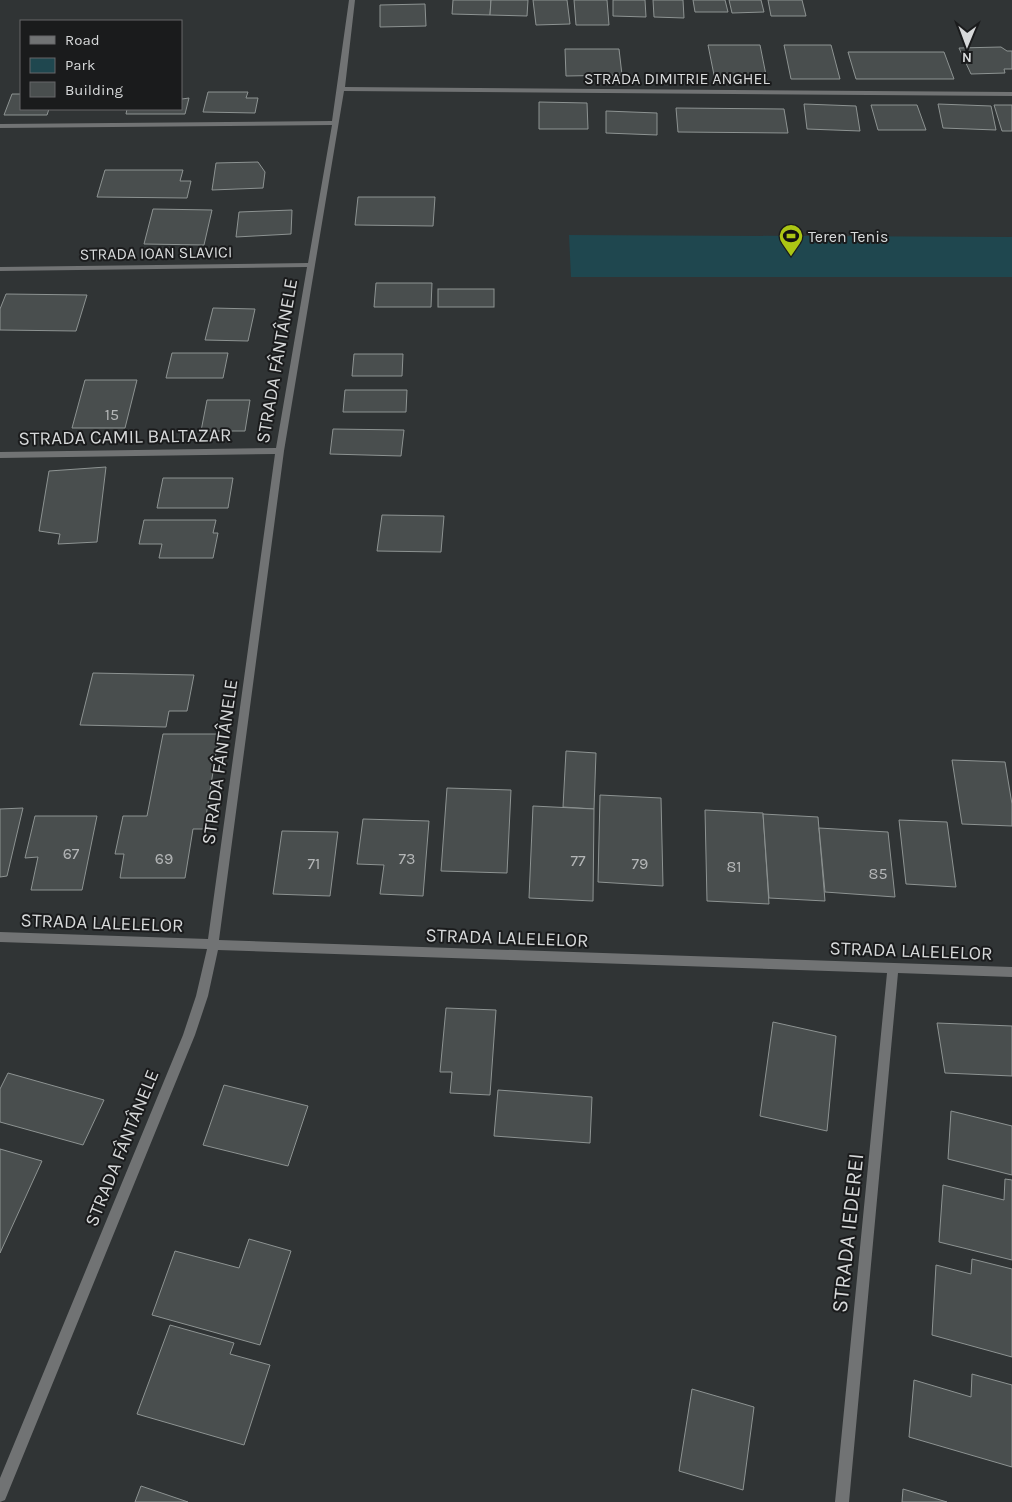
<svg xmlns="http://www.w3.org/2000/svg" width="1012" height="1502" font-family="Karla,sans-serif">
	<rect width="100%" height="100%" fill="#303435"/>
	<!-- green -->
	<polygon fill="#1f474f" points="569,235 1012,237 1012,277 571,277"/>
	<!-- building -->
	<g fill="#494e4e" stroke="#8d9392">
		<polygon points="453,0 491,0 490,15 452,14"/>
		<polygon points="491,0 528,0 527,16 490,15"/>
		<polygon points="533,0 567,0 570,24 536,25"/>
		<polygon points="574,0 607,0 609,25 576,25"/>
		<polygon points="613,0 645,0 646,17 613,16"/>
		<polygon points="653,0 683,0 684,18 654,17"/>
		<polygon points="693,0 725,0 728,12 695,12"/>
		<polygon points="729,0 761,0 764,12 732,13"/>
		<polygon points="768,0 802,0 806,16 771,16"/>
		<polygon points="425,4 426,26 380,27 380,5"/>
		<polygon points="708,45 760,45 767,80 715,80"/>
		<polygon points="784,45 831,45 840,79 791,79"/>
		<polygon points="1001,47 1007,51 1012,51 1012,69 1004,69 1005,73 971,74 959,48"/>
		<polygon points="565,49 619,49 622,75 566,76"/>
		<polygon points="848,52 944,52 954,79 856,79"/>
		<polygon points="208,92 248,92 246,98 258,98 255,113 203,112"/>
		<polygon points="12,94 21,94 21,109 49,109 47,115 4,115"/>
		<polygon points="181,95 182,99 189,98 185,114 126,114 127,109 181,109"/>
		<polygon points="539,102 587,103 588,129 539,129"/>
		<polygon points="804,104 856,106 860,131 807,129"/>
		<polygon points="938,104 991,106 996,130 943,128"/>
		<polygon points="871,105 917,105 926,130 878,130"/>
		<polygon points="994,105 1012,105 1012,131 1002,131"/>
		<polygon points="676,108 784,109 788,133 678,132"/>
		<polygon points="606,111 657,113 657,135 606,133"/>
		<polygon points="258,162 265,172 263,188 212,190 216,163"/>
		<polygon points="105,170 183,170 180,181 191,181 187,198 97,197"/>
		<polygon points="358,197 435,197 433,226 355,225"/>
		<polygon points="153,209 212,210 204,245 144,244"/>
		<polygon points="292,210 291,234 236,237 239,212"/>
		<polygon points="376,283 432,283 431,307 374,307"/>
		<rect x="438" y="289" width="56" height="18"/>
		<polygon points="6,294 87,295 76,331 0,330 0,309"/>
		<polygon points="213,308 255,309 248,341 205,340"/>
		<polygon points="172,353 228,353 223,378 166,378"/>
		<polygon points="354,354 403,354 402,376 352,376"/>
		<polygon points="85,380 137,380 125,428 72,428"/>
		<polygon points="345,390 407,390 406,412 343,412"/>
		<polygon points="207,400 250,400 245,431 201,431"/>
		<polygon points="333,429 404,430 401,456 330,454"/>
		<polygon points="106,467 97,542 58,544 60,534 39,531 49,471"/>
		<polygon points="163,478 233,478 228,508 157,508"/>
		<polygon points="382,515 444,516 441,552 377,551"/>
		<polygon points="144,520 216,520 213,533 218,533 213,558 159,558 162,544 139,544"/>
		<polygon points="93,673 194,675 187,711 169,711 166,727 80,725"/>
		<polygon points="163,734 219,734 204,829 193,829 185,878 120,878 124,854 115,854 123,816 147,816"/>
		<polygon points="566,751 596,753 594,809 563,807"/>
		<polygon points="952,760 1005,762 1012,804 1012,826 962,824"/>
		<polygon points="447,788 511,790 507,873 441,871"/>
		<polygon points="600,795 661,798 663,886 598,882"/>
		<polygon points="533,806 594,809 593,901 529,898"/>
		<polygon points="23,808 7,876 0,877 0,809"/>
		<polygon points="705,810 763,813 769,904 707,901"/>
		<polygon points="763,814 818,817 825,901 769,898"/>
		<polygon points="35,816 97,816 82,890 31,890 38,857 25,858"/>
		<polygon points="363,819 429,821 423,896 380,894 384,865 357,864"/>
		<polygon points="899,820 947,822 956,887 906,884"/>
		<polygon points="819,828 888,832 895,897 825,892"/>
		<polygon points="282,831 338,832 330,896 273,894"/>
		<polygon points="446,1008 496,1010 490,1095 450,1093 452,1072 440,1072"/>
		<polygon points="773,1022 836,1036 827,1131 760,1116"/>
		<polygon points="937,1023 1012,1026 1012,1076 945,1073"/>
		<polygon points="8,1073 104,1100 83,1145 0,1122 0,1089"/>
		<polygon points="224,1085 308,1106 288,1166 203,1145"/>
		<polygon points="498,1090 592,1097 590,1143 494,1136"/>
		<polygon points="951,1111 1012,1126 1012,1175 948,1159"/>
		<polygon points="0,1149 42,1161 0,1253"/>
		<polygon points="1005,1179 1012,1180 1012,1260 939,1242 943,1185 1004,1200"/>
		<polygon points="249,1239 291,1251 260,1345 152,1315 175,1251 239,1268"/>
		<polygon points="972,1259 1012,1269 1012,1357 932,1335 936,1265 971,1274"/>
		<polygon points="170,1325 234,1343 230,1354 270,1365 244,1445 137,1414"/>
		<polygon points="972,1374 1012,1385 1012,1467 909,1437 914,1380 971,1397"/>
		<polygon points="692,1389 754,1407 743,1490 679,1471"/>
		<polygon points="141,1486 188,1502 135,1502"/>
		<polygon points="903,1489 947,1502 902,1502"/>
	</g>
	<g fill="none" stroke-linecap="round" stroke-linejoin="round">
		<!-- minor -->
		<polygon fill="#717374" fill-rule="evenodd" points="349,0 355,0 345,87 1012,92 1012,96 344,91 284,451 219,940 1012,967 1012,977 898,973 849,1502 835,1502 887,973 218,950 208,996 195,1035 5,1500 0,1502 0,1478 183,1035 196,996 207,949 0,942 0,932 208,939 275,454 0,458 0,452 276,448 307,267 0,271 0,267 308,263 332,125 0,128 0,124 332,121"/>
	</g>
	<!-- icons -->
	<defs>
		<g id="stadium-pin" transform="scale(1.25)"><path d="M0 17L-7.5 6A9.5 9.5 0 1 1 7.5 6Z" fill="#abc614" stroke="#1a1b1c"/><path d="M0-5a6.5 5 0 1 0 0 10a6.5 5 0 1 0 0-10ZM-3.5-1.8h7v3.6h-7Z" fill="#111"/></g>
	</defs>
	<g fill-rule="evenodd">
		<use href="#stadium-pin" x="791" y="236"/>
	</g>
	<g text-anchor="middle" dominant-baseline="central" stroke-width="4" stroke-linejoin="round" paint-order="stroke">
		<!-- far-street labels -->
		<g font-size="16" fill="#d7d9da" stroke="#1a1b1c">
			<text x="677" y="78">STRADA DIMITRIE ANGHEL</text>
			<text transform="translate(156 253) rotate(-1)">STRADA IOAN SLAVICI</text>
		</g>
		<!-- far-poi labels -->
		<g font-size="16" fill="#d7d9da" stroke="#1a1b1c" text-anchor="start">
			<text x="808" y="236">Teren Tenis</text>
		</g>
		<!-- number labels -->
		<g font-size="16" fill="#b4b6b7">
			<text x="112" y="414">15</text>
			<text x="71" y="853">67</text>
			<text x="164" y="858">69</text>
			<text x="407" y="858">73</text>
			<text x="578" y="860">77</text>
			<text x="314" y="863">71</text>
			<text x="640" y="863">79</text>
			<text x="734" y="866">81</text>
			<text x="878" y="873">85</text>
		</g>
		<!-- street labels -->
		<g font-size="19" fill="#d7d9da" stroke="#1a1b1c">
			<text transform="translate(277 361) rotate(-80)">STRADA FÂNTÂNELE</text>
			<text transform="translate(125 437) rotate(-1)">STRADA CAMIL BALTAZAR</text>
			<text transform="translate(220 762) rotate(-82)">STRADA FÂNTÂNELE</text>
			<text transform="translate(102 923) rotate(2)">STRADA LALELELOR</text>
			<text transform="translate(507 938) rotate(2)">STRADA LALELELOR</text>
			<text transform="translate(911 951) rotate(2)">STRADA LALELELOR</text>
			<text transform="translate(122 1148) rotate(-68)">STRADA FÂNTÂNELE</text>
		</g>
		<!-- near-street labels -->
		<g font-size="22" fill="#d7d9da" stroke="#1a1b1c">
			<text transform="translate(848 1233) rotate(-84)">STRADA IEDEREI</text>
		</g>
	</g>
	<!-- legend -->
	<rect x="20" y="20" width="162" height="90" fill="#1a1b1c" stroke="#666768"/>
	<rect x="30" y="36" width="25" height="8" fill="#717374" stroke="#666768"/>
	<text x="65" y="45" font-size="15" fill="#d7d9da">Road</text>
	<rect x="30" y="58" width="25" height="15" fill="#1f474f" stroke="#666768"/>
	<text x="65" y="70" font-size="15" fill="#d7d9da">Park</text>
	<rect x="30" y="82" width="25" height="15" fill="#494e4e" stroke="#666768"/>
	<text x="65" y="95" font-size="15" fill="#d7d9da">Building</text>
	<!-- north arrow -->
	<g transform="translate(967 45) rotate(181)" stroke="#1a1b1c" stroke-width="4" paint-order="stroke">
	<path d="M0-4L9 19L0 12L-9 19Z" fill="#d7d9da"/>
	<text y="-8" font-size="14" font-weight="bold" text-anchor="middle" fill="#d7d9da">N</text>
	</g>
</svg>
